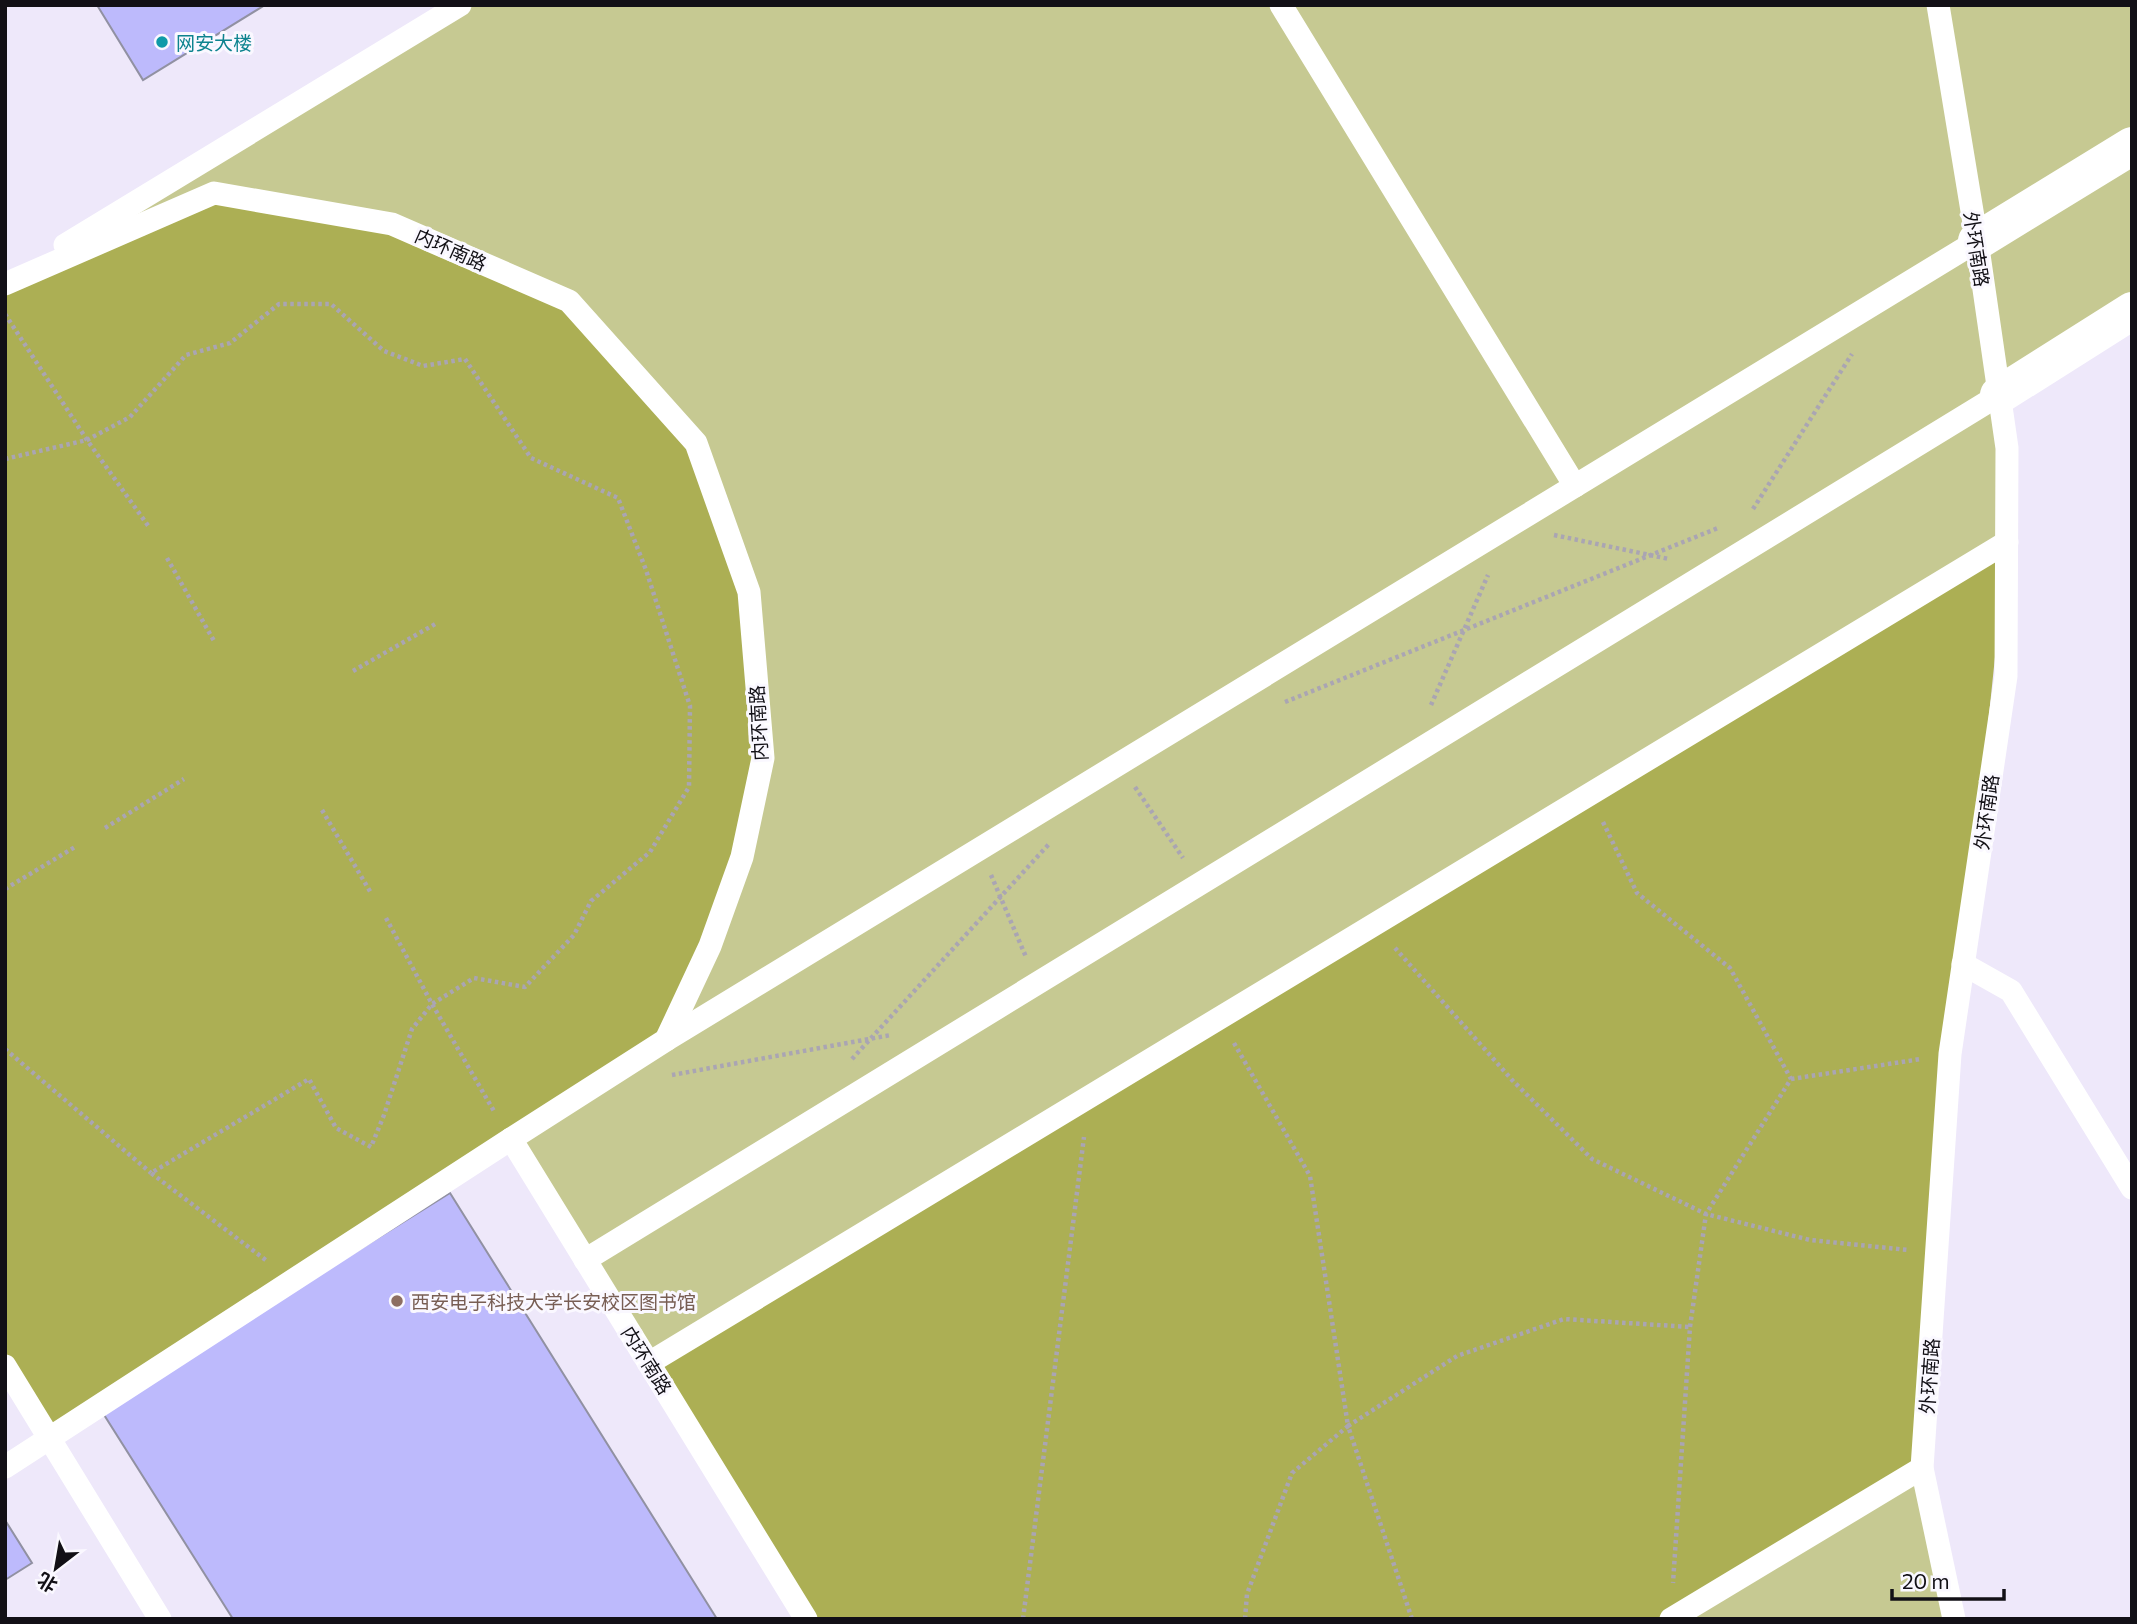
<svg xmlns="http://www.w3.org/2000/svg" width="2137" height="1624" font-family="Commissioner,'Noto Sans SC',sans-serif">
	<rect width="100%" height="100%" fill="#eee8fa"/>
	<!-- green -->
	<g fill="#c6c992">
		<polygon points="460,5 2132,5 2132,311 1999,395 2007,542 649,1363 511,1139 666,1040 5,281"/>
		<polygon points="1922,1468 1954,1619 1671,1619"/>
	</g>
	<!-- forest -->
	<g fill="#acaf54">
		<polygon points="214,193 392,224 569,301 696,443 749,592 763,758 742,857 666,1040 50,1439 5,1366 5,284"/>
		<polygon points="2007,542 1963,964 1922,1468 1672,1619 806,1619 649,1363"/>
	</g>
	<!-- building -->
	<g fill="#bdbafc" stroke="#9191a2" stroke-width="2">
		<polygon points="97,5 265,5 143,80"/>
		<polygon points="450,1193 717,1619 233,1619 101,1410"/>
		<polygon points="5,1520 32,1563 5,1580"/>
	</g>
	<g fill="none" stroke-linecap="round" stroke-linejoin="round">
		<!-- path -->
		<g stroke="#aaa5b3" stroke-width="4.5" stroke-dasharray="3.5 3.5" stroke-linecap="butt">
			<polyline points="5,314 87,440 149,527"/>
			<polyline points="5,459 87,440 130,417 186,355 230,343 279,304 331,304 384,351 423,366 465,359 531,458 618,498 646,570 690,706 689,787 650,852 591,901 574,935 525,987 474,978 432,1004 412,1029 384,1115 371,1147 336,1128 309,1079 151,1173 267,1261"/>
			<polyline points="1753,509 1852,354"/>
			<polyline points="1554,535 1669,559"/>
			<polyline points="167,558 214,641"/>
			<polyline points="353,671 437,623"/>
			<polyline points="1285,702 1718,528"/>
			<polyline points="1431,705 1488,575"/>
			<polyline points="1135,787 1183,858"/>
			<polyline points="322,810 371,893"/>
			<polyline points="1603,822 1637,893 1730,968 1791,1079 1706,1214 1690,1327 1673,1583"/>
			<polyline points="105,828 184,779"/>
			<polyline points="991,875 1026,957"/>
			<polyline points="5,889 75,847"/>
			<polyline points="386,918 432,1004 495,1113"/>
			<polyline points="1395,948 1513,1081 1592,1159 1706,1214 1810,1240 1908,1250"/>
			<polyline points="1234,1043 1310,1176 1348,1426 1457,1356 1564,1319 1690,1327"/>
			<polyline points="5,1049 151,1173"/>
			<polyline points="852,1059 1049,844"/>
			<polyline points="672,1075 891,1035"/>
			<polyline points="1791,1079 1921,1059"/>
			<polyline points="1023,1619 1084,1137"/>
			<polyline points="1245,1619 1247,1594 1292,1473 1348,1426 1412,1619"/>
		</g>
		<!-- lane -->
		<g stroke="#fff" stroke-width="23">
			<polyline points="1281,5 1575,486"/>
			<polyline points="1938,5 1977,241 2007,448 2006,676 1950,1054 1922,1468 1954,1619"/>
			<polyline points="65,245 460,5"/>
			<polyline points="5,284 214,193 392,224 569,301 696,443 749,592 763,758 742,857 710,946 666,1040 511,1139 806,1619"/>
			<polyline points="1963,964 2011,991 2132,1188"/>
			<polyline points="666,1040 1977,241"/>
			<polyline points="585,1260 1999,395"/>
			<polyline points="649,1363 2007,542"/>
			<polyline points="5,1366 160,1619"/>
			<polyline points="5,1467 511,1139"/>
			<polyline points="1671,1619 1922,1468"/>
		</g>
		<!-- street -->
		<g stroke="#fff" stroke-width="38">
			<polyline points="1977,241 2132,146"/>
			<polyline points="1999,395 2132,311"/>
		</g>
	</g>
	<!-- markers -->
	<circle fill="#0f9aa8" stroke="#faf8ff" stroke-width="2.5" cx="162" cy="42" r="7"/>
	<circle fill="#8d6e63" stroke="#faf8ff" stroke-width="2.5" cx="397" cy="1301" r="7"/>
	<g text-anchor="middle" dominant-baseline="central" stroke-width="6" stroke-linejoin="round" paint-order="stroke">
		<!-- culture labels -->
		<g font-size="19" fill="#0d838f" stroke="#faf8ff" text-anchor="start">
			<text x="176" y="42">网安大楼</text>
		</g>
		<!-- street labels -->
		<g font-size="19" fill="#121016" stroke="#faf8ff">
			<text transform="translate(451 249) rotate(24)">内环南路</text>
			<text transform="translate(1977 249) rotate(81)">外环南路</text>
			<text transform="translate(758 723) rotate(-93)">内环南路</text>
			<text transform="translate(1986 812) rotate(-82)">外环南路</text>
			<text transform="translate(647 1360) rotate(58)">内环南路</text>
			<text transform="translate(1929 1376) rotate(-86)">外环南路</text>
		</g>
		<!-- education labels -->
		<g font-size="19" fill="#785e54" stroke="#faf8ff" text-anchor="start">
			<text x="411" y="1301">西安电子科技大学长安校区图书馆</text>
		</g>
	</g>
	<!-- border -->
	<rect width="2137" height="1624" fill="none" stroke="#121016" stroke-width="14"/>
	<!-- north arrow -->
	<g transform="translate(56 1568) rotate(211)" stroke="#faf8ff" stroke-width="5" paint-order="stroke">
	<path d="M0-5L12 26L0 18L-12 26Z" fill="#121016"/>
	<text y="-10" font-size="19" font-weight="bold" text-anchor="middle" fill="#121016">北</text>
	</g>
	<!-- scale -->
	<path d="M1892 1589v10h112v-10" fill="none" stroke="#121016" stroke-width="3.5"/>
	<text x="1902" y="1589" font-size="21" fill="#121016" stroke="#faf8ff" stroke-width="5" paint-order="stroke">20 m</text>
</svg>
